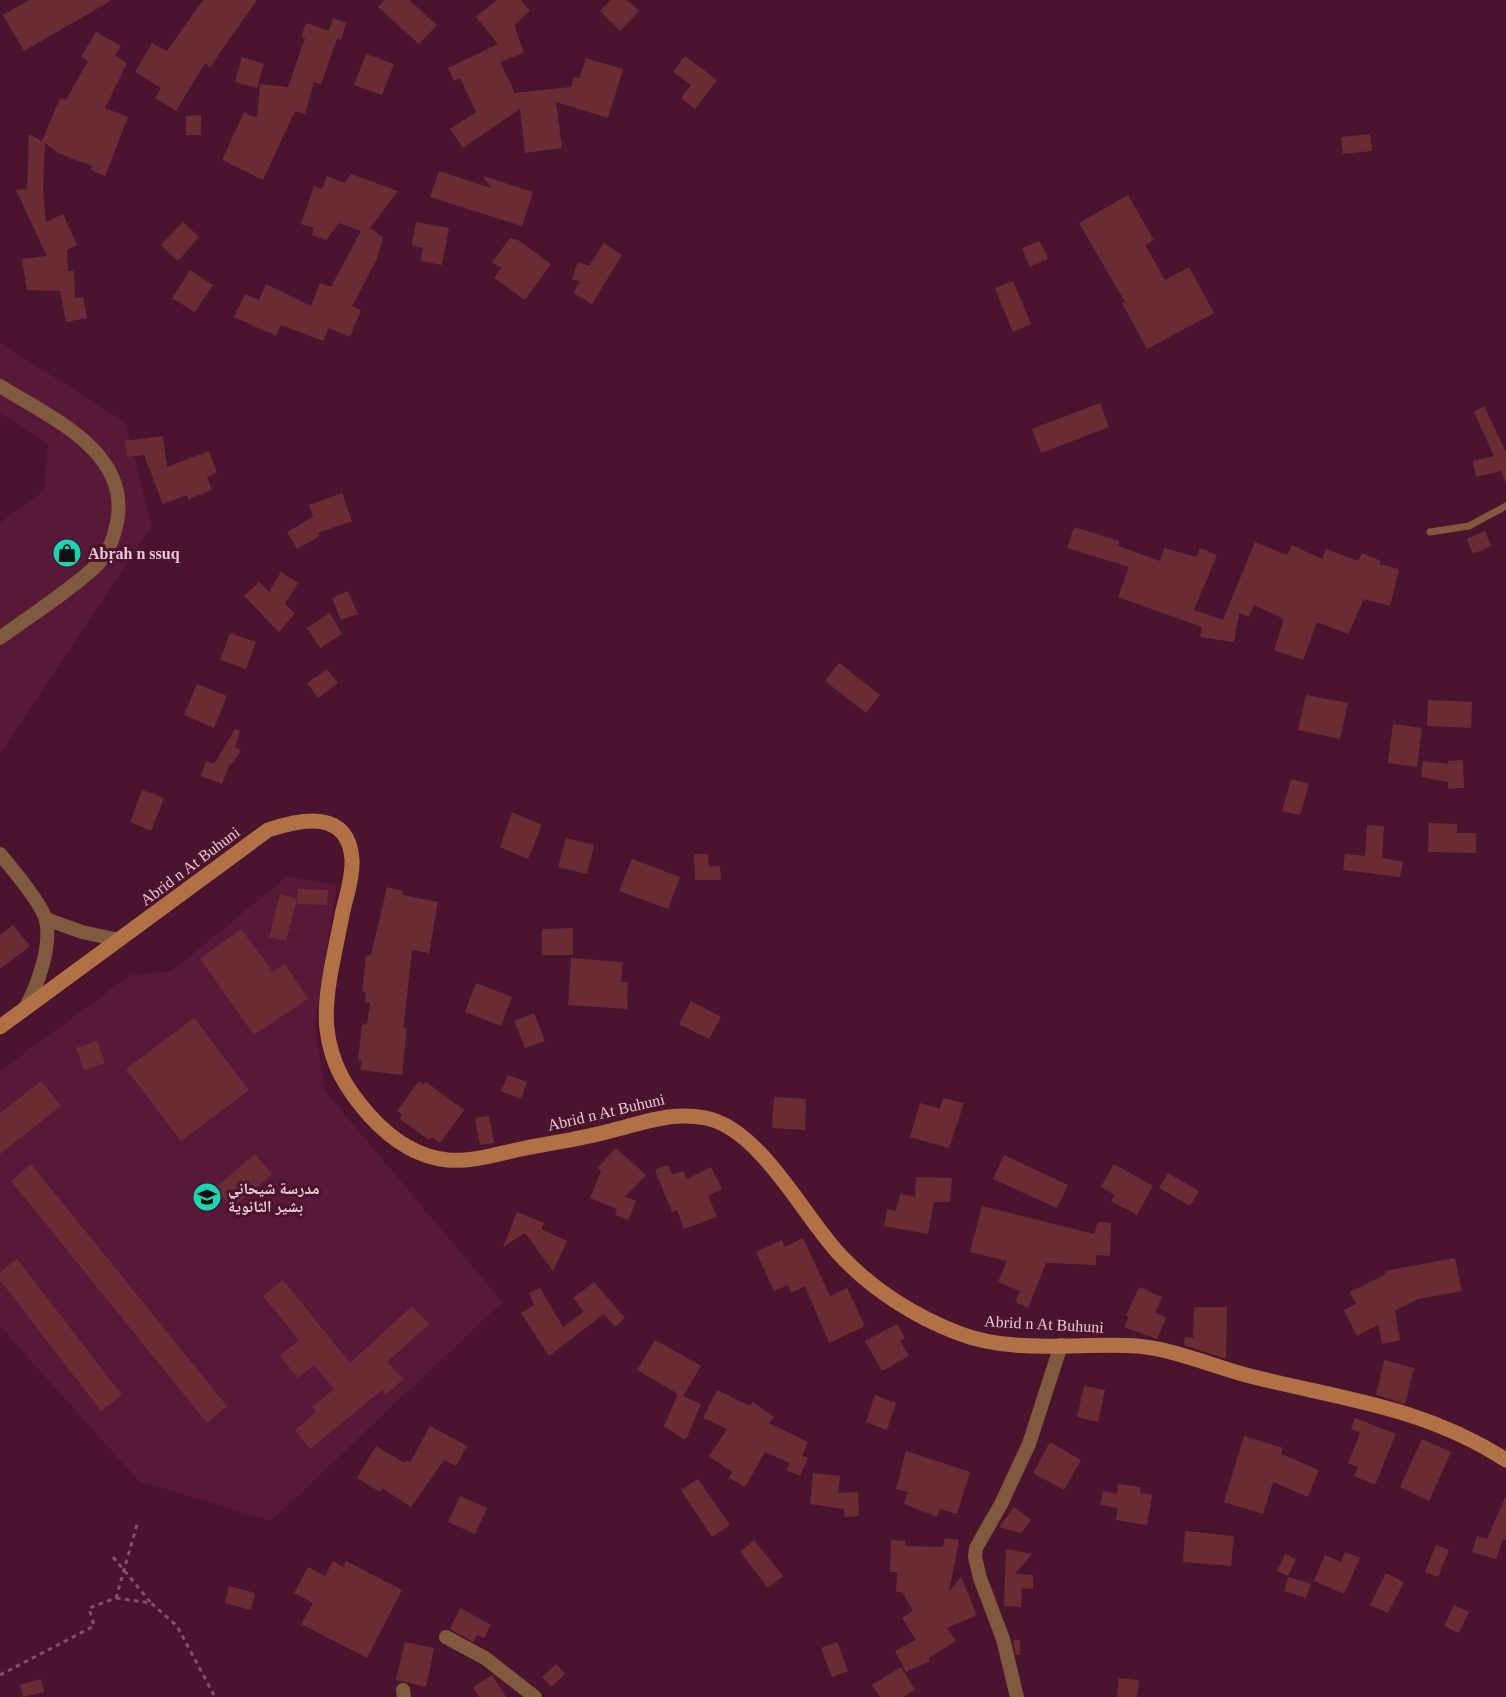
<svg xmlns="http://www.w3.org/2000/svg" width="1506" height="1697" font-family="'Times New Roman','Noto Naskh Arabic',serif">
	<rect width="100%" height="100%" fill="#4b142e"/>
	<!-- built -->
	<g fill="#581837">
		<polygon points="0,343 125,422 152,526 0,753 0,523 44,491 48,444 0,413"/>
		<polygon points="288,876 337,885 315,1024 325,1091 502,1302 271,1521 139,1481 0,1326 0,1071 131,975 172,971"/>
	</g>
	<!-- building -->
	<g fill="#6a2c34">
		<polygon points="29,0 112,0 24,51 3,15"/>
		<polygon points="203,0 257,0 210,67 205,63 176,111 155,98 161,88 135,72 152,43 167,51"/>
		<polygon points="384,0 409,0 437,25 419,44 378,7"/>
		<polygon points="497,0 521,0 530,11 514,25 524,53 500,62 515,93 571,87 574,77 579,79 586,58 623,69 608,118 556,102 562,148 525,153 520,109 463,148 450,129 476,112 460,78 454,81 448,68 498,44 476,17"/>
		<polygon points="611,0 627,0 639,11 620,31 600,11"/>
		<polygon points="333,18 346,23 341,40 337,39 321,84 314,82 305,114 295,111 263,180 222,160 244,112 257,118 260,84 288,87 305,38 301,37 306,23 329,31"/>
		<polygon points="96,32 121,46 115,55 127,63 105,108 128,117 105,176 91,170 92,166 58,153 45,143 43,189 46,222 63,214 77,245 67,250 68,271 74,271 75,298 83,297 87,318 66,322 60,291 27,290 22,259 47,256 16,190 27,189 29,134 42,141 60,98 66,100 88,61 81,57"/>
		<polygon points="366,54 394,64 382,95 354,85"/>
		<polygon points="685,56 717,80 695,109 681,98 691,85 673,72"/>
		<polygon points="242,57 264,64 257,88 235,82"/>
		<polygon points="201,115 201,135 186,135 186,116"/>
		<polygon points="1370,134 1372,151 1343,154 1341,137"/>
		<polygon points="439,171 491,188 483,176 533,192 522,226 430,197"/>
		<polygon points="351,174 398,191 370,228 383,237 377,259 352,306 361,310 350,337 329,328 323,341 281,325 276,336 234,317 245,294 259,300 266,284 311,306 320,283 331,287 361,231 339,223 326,240 312,235 314,228 301,224 314,186 322,189 327,176 345,183"/>
		<polygon points="1128,195 1154,240 1145,245 1165,280 1189,267 1214,313 1147,349 1122,303 1125,302 1079,223"/>
		<polygon points="183,222 199,237 178,261 161,245"/>
		<polygon points="416,222 449,228 442,265 421,261 423,248 412,245"/>
		<polygon points="510,238 518,240 551,264 525,300 494,278 501,268 492,262"/>
		<polygon points="1040,241 1048,259 1030,267 1022,248"/>
		<polygon points="604,243 622,255 592,304 573,293 580,282 572,279 578,262 589,266"/>
		<polygon points="190,270 213,285 195,312 172,298"/>
		<polygon points="1013,281 1031,324 1013,332 995,288"/>
		<polygon points="1100,403 1109,427 1041,453 1032,429"/>
		<polygon points="1484,406 1506,452 1506,482 1501,471 1476,477 1473,461 1494,456 1474,412"/>
		<polygon points="163,436 167,467 209,451 217,473 207,477 212,490 188,499 187,495 163,504 144,455 127,457 125,441"/>
		<polygon points="342,493 352,521 318,533 320,536 297,549 287,532 313,517 309,505"/>
		<polygon points="1074,527 1119,541 1118,546 1160,561 1164,548 1196,557 1200,548 1217,555 1194,610 1223,620 1255,542 1287,555 1292,545 1322,559 1326,549 1358,561 1362,553 1381,561 1379,564 1399,569 1390,606 1364,599 1348,634 1317,622 1303,660 1274,650 1284,619 1254,605 1249,617 1239,613 1234,642 1200,637 1202,627 1118,597 1129,567 1067,548"/>
		<polygon points="1485,531 1491,546 1473,554 1467,539"/>
		<polygon points="281,572 298,583 285,604 295,613 279,632 244,596 259,582 269,592"/>
		<polygon points="348,591 358,614 341,620 332,598"/>
		<polygon points="330,613 342,634 320,648 307,628"/>
		<polygon points="230,633 256,642 246,669 220,660"/>
		<polygon points="839,663 880,695 866,713 825,681"/>
		<polygon points="327,669 338,683 318,698 307,683"/>
		<polygon points="197,684 227,696 214,728 184,715"/>
		<polygon points="1306,695 1348,703 1340,739 1298,730"/>
		<polygon points="1428,700 1472,702 1471,728 1427,726"/>
		<polygon points="1393,724 1422,728 1417,767 1388,763"/>
		<polygon points="235,729 240,731 235,747 241,750 232,764 230,763 222,784 201,776 206,761 214,764"/>
		<polygon points="1463,760 1464,788 1448,789 1448,782 1421,777 1423,761 1448,764 1448,761"/>
		<polygon points="1291,779 1309,784 1300,815 1282,811"/>
		<polygon points="142,790 164,798 151,831 130,822"/>
		<polygon points="512,812 542,825 528,859 500,847"/>
		<polygon points="1429,823 1457,824 1457,833 1476,833 1476,853 1428,852"/>
		<polygon points="1367,825 1384,826 1382,858 1403,862 1400,877 1343,870 1345,854 1365,856"/>
		<polygon points="566,838 594,845 587,874 558,867"/>
		<polygon points="694,854 708,854 709,867 720,866 721,880 695,880"/>
		<polygon points="632,859 680,877 668,909 619,891"/>
		<polygon points="387,887 403,891 402,895 438,902 429,953 412,950 404,1022 404,1028 407,1029 402,1075 361,1070 362,1061 358,1060 362,1025 367,1024 370,1002 365,1002 366,992 362,992 366,956 371,955"/>
		<polygon points="298,889 328,890 327,905 297,904"/>
		<polygon points="280,894 297,899 286,941 269,937"/>
		<polygon points="13,925 30,946 0,969 0,935"/>
		<polygon points="573,928 573,955 542,955 542,929"/>
		<polygon points="241,929 273,972 285,964 308,999 254,1035 200,959"/>
		<polygon points="571,958 623,962 621,982 628,982 627,1009 568,1005"/>
		<polygon points="476,983 512,997 501,1026 465,1012"/>
		<polygon points="691,1001 721,1017 709,1039 679,1024"/>
		<polygon points="534,1013 545,1041 525,1048 514,1021"/>
		<polygon points="194,1018 249,1090 181,1141 126,1069"/>
		<polygon points="97,1041 105,1063 84,1070 76,1048"/>
		<polygon points="508,1075 527,1082 521,1099 501,1091"/>
		<polygon points="41,1081 61,1106 0,1154 0,1113"/>
		<polygon points="419,1081 424,1085 426,1082 464,1110 440,1143 432,1137 429,1140 400,1119 402,1114 397,1111"/>
		<polygon points="774,1097 806,1099 805,1130 772,1128"/>
		<polygon points="943,1098 964,1103 949,1148 910,1137 920,1103 940,1109"/>
		<polygon points="489,1116 494,1143 480,1145 475,1118"/>
		<polygon points="616,1148 646,1175 625,1197 636,1201 629,1220 615,1215 617,1209 590,1198 601,1171 597,1168"/>
		<polygon points="255,1154 272,1174 232,1208 215,1188"/>
		<polygon points="1004,1155 1068,1185 1057,1208 993,1179"/>
		<polygon points="31,1164 227,1406 207,1423 11,1181"/>
		<polygon points="1114,1164 1153,1186 1137,1215 1111,1201 1115,1195 1101,1187"/>
		<polygon points="668,1165 672,1175 683,1171 687,1179 711,1167 722,1189 708,1196 717,1217 684,1229 677,1210 672,1212 655,1170"/>
		<polygon points="1168,1173 1199,1191 1190,1206 1159,1188"/>
		<polygon points="916,1177 952,1178 950,1202 934,1202 928,1234 884,1226 887,1209 896,1211 900,1194 915,1197"/>
		<polygon points="982,1206 1094,1234 1098,1222 1111,1223 1110,1256 1096,1255 1096,1265 1046,1263 1028,1308 1015,1302 1020,1291 998,1282 1007,1261 970,1252"/>
		<polygon points="517,1212 544,1223 541,1229 567,1241 553,1271 525,1233 503,1247"/>
		<polygon points="803,1238 830,1296 847,1288 865,1326 829,1343 805,1286 791,1293 788,1285 774,1291 756,1252 782,1240 785,1247"/>
		<polygon points="1455,1258 1462,1291 1418,1299 1395,1311 1400,1340 1382,1344 1378,1325 1357,1336 1344,1310 1356,1304 1350,1292 1386,1274 1385,1271"/>
		<polygon points="17,1259 122,1395 101,1411 0,1280 0,1272"/>
		<polygon points="283,1280 350,1363 412,1306 429,1324 387,1362 403,1379 386,1395 382,1390 310,1449 295,1430 316,1412 312,1407 334,1389 314,1365 298,1378 280,1356 299,1340 263,1296"/>
		<polygon points="594,1282 625,1318 615,1327 604,1314 549,1356 521,1313 534,1305 529,1293 540,1288 563,1327 584,1312 573,1298"/>
		<polygon points="1139,1287 1162,1297 1155,1312 1166,1318 1157,1339 1124,1327 1129,1317 1126,1316"/>
		<polygon points="1194,1307 1227,1307 1226,1359 1184,1345 1185,1337 1193,1338"/>
		<polygon points="897,1324 905,1338 900,1341 909,1356 882,1371 865,1341"/>
		<polygon points="655,1340 701,1366 683,1396 701,1404 687,1437 683,1439 664,1426 678,1394 637,1370"/>
		<polygon points="1384,1360 1414,1368 1405,1404 1376,1395"/>
		<polygon points="1084,1386 1105,1390 1098,1422 1077,1417"/>
		<polygon points="717,1390 750,1406 753,1402 774,1417 769,1423 808,1442 802,1456 808,1458 800,1476 786,1470 790,1463 765,1452 745,1487 729,1478 732,1472 709,1456 727,1429 703,1418"/>
		<polygon points="875,1395 896,1403 887,1430 866,1422"/>
		<polygon points="1355,1418 1396,1434 1375,1485 1354,1476 1358,1467 1348,1463 1360,1433 1351,1429"/>
		<polygon points="430,1426 467,1446 456,1466 444,1460 411,1507 382,1488 380,1492 357,1478 376,1446 405,1463 406,1460 410,1463"/>
		<polygon points="1244,1436 1283,1448 1281,1454 1319,1470 1308,1497 1273,1482 1263,1514 1224,1502"/>
		<polygon points="1422,1439 1451,1452 1429,1501 1400,1487"/>
		<polygon points="1050,1442 1081,1460 1064,1490 1033,1473"/>
		<polygon points="906,1451 970,1472 957,1514 940,1509 937,1517 904,1504 908,1492 896,1489"/>
		<polygon points="813,1473 840,1476 838,1493 858,1492 859,1516 845,1517 844,1509 810,1504"/>
		<polygon points="698,1479 730,1525 712,1537 681,1490"/>
		<polygon points="1118,1484 1141,1487 1140,1493 1152,1495 1147,1525 1116,1520 1118,1508 1100,1505 1103,1491 1117,1494"/>
		<polygon points="460,1496 487,1508 475,1534 448,1522"/>
		<polygon points="1506,1496 1506,1540 1503,1539 1496,1559 1472,1552 1477,1536 1487,1539"/>
		<polygon points="1014,1507 1031,1520 1021,1533 999,1527"/>
		<polygon points="1185,1531 1234,1536 1231,1566 1183,1562"/>
		<polygon points="945,1538 959,1540 949,1592 961,1577 977,1615 947,1628 956,1641 929,1658 930,1661 906,1672 895,1651 916,1640 902,1618 913,1611 902,1592 896,1592 897,1572 890,1572 891,1540 905,1541 905,1546 943,1547"/>
		<polygon points="754,1540 783,1576 768,1588 740,1552"/>
		<polygon points="1436,1545 1449,1550 1438,1577 1425,1572"/>
		<polygon points="1006,1549 1032,1554 1015,1574 1033,1575 1033,1589 1022,1588 1021,1607 1004,1606"/>
		<polygon points="1345,1552 1360,1558 1344,1594 1314,1581 1325,1555 1341,1562"/>
		<polygon points="1285,1554 1296,1559 1288,1576 1277,1571"/>
		<polygon points="333,1561 343,1567 346,1561 402,1590 367,1658 301,1624 313,1603 294,1593 308,1567 325,1576"/>
		<polygon points="1386,1573 1404,1582 1388,1613 1370,1605"/>
		<polygon points="1288,1577 1311,1584 1306,1598 1284,1591"/>
		<polygon points="229,1586 255,1593 251,1610 225,1603"/>
		<polygon points="1454,1605 1469,1612 1459,1633 1444,1626"/>
		<polygon points="460,1608 491,1625 484,1638 477,1635 473,1642 450,1629"/>
		<polygon points="1013,1640 1020,1640 1020,1655 1016,1655"/>
		<polygon points="405,1642 434,1648 426,1687 396,1680"/>
		<polygon points="837,1642 848,1671 832,1677 821,1648"/>
		<polygon points="556,1664 565,1674 551,1687 542,1677"/>
		<polygon points="901,1667 915,1690 903,1697 880,1697 872,1685"/>
		<polygon points="492,1675 506,1697 479,1697 473,1687"/>
		<polygon points="1119,1678 1139,1680 1137,1697 1117,1697"/>
		<polygon points="41,1679 44,1692 23,1697 20,1685"/>
	</g>
	<g fill="none" stroke-linecap="round" stroke-linejoin="round">
		<!-- path -->
		<g stroke="#825167" stroke-width="3" stroke-dasharray="4.5 4.5" stroke-linecap="butt">
			<polyline points="113,1557 151,1603"/>
			<polyline points="116,1598 151,1603 177,1626 215,1697"/>
			<polyline points="0,1675 94,1626 89,1608 116,1598 138,1521"/>
		</g>
		<!-- lane -->
		<polyline stroke="#80593e" stroke-width="7" points="1430,532 1469,526 1506,506"/>
		<!-- street -->
		<g stroke="#80593e" stroke-width="14">
			<path d="M0,386C49,417 131,451 117,522C114,537 108,555 96,566C67,593 31,615 0,638"/>
			<path d="M0,854C11,867 42,904 46,920C52,946 37,988 24,1010"/>
			<polyline points="46,919 82,932 119,940"/>
			<polyline points="446,1637 485,1658 535,1697"/>
			<polyline points="403,1690 404,1697"/>
			<polyline points="1017,1697 1003,1639 980,1578 975,1557 976,1548 1001,1504 1029,1444 1061,1345"/>
		</g>
		<!-- secondary -->
		<path stroke="#af7145" stroke-width="15" d="M0,1027L268,830C301,819 348,809 352,859C353,877 346,897 342,915C336,949 323,995 327,1029C331,1065 347,1090 370,1116C390,1138 417,1157 448,1160C472,1162 497,1154 521,1149C550,1143 581,1139 610,1131C643,1123 671,1111 706,1118C762,1130 804,1218 842,1257C873,1290 916,1317 958,1333C1014,1355 1080,1342 1138,1346C1177,1350 1212,1366 1250,1376C1341,1399 1425,1407 1506,1460"/>
	</g>
	<!-- icons -->
	<defs>
		<g id="shop-disc" transform="scale(1.5)"><circle r="9.5" fill="#1bd5b1" stroke="#4b142e"/><path d="M-5-2.5h2.3a2.7 3.5 0 0 1 5.4 0H5L5.5 6h-11ZM-1.5-2.5h3a1.5 2.3 0 0 0-3 0Z" fill="#111"/></g>
		<g id="school-disc" transform="scale(1.5)"><circle r="9.5" fill="#1bd5b1" stroke="#4b142e"/><path d="M0-5L7-2L0 1L-7-2ZM-4 1L0 2.5L4 1V4Q0 6-4 4Z" fill="#111"/></g>
	</defs>
	<g fill-rule="evenodd">
		<use href="#shop-disc" x="67" y="553"/>
		<use href="#school-disc" x="207" y="1197"/>
	</g>
	<g text-anchor="middle" dominant-baseline="central" stroke-width="6" stroke-linejoin="round" paint-order="stroke">
		<!-- poi labels -->
		<g font-size="16" font-weight="bold" fill="#ebc6d3" stroke="#4b142e" text-anchor="start">
			<text x="88" y="553">Abṛah n ssuq</text>
			<text x="228" y="1188">مدرسة شيحاني<tspan x="228" dy="18">بشير الثانوية</tspan></text>
		</g>
		<!-- street labels -->
		<g font-size="16" fill="#ebc6d3" stroke="#4b142e">
			<text transform="translate(190 866) rotate(-37)">Abrid n At Buhuni</text>
			<text transform="translate(606 1112) rotate(-13)">Abrid n At Buhuni</text>
			<text transform="translate(1044 1324) rotate(3)">Abrid n At Buhuni</text>
		</g>
	</g>
</svg>
